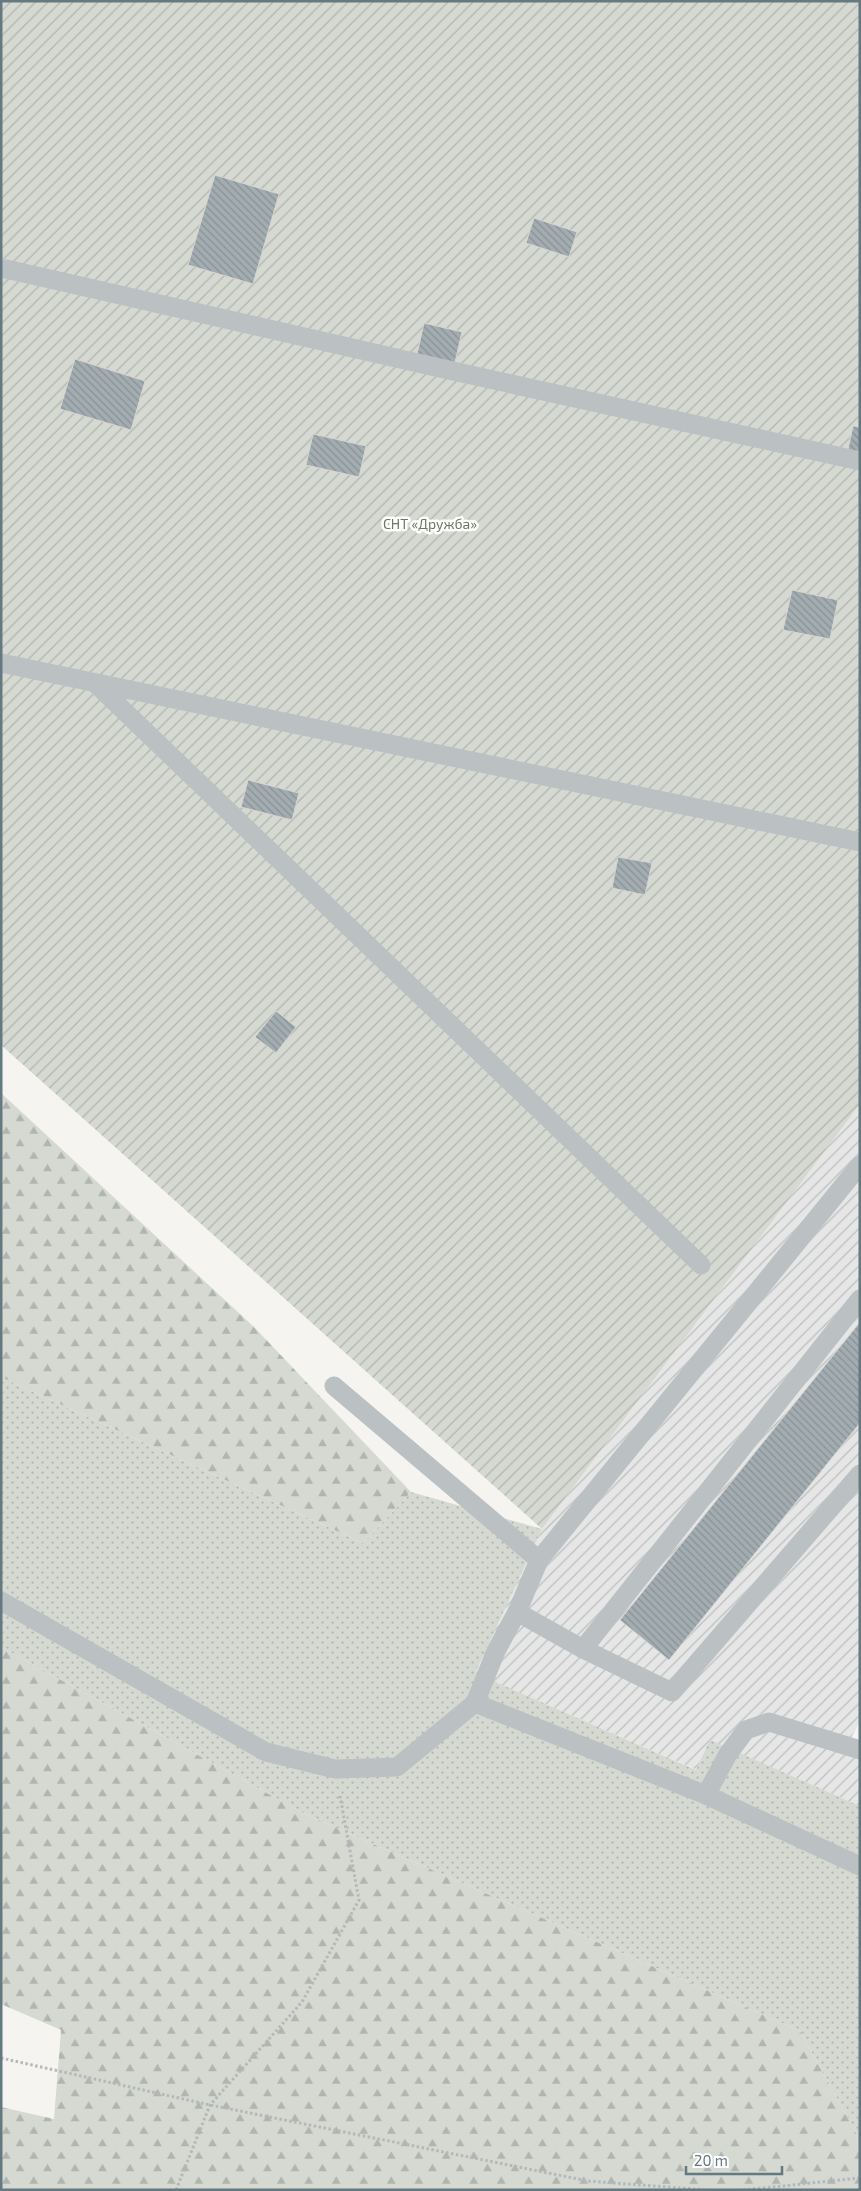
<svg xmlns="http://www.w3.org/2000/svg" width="861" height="2191" font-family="'Exo 2',sans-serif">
	<defs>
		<pattern id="industrial-furrows" width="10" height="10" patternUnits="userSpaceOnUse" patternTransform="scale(1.25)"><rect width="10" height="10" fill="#e5e6e5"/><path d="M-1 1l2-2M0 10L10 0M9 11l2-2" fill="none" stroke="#bdbfbf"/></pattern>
		<pattern id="grass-dots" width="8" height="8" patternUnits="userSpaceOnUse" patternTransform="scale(1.25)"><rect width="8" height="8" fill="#d5d9d1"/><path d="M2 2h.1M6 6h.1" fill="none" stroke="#b0b5af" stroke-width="1.8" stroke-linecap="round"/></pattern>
		<pattern id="forest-firs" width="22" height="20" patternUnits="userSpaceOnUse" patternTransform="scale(1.25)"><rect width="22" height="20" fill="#d5d9d1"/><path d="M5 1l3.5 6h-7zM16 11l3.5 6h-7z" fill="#b0b5af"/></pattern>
		<pattern id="garden-furrows" width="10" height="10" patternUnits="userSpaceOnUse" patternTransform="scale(1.25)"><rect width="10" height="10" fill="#d5d9d1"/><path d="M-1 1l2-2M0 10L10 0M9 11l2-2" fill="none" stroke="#b0b5af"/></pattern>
		<pattern id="building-back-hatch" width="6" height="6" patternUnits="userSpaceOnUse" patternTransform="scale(1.25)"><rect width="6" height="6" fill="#a3adb1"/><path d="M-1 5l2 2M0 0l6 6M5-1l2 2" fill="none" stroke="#889295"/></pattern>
	</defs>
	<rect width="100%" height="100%" fill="#f5f4f1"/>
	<!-- industrial -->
	<polygon fill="url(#industrial-furrows)" points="860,1104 860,1722 847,1745 860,1752 860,1806 710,1741 697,1770 474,1673 542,1529"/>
	<!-- grass -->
	<polygon fill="url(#grass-dots)" points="1,1377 363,1543 411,1492 542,1529 475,1673 696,1770 710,1740 860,1806 860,2140 800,2031 307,1815 1,1647"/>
	<!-- forest -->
	<g fill="url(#forest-firs)">
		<polygon points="1,1093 253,1326 411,1492 363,1543 1,1377"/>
		<polygon points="1,1647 307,1815 800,2031 860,2140 860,2190 1,2190 1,2107 54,2119 61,2030 1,2004"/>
	</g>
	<!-- garden -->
	<polygon fill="url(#garden-furrows)" points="1,1 860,1 860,1104 542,1529 1,1045"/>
	<!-- building -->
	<g fill="url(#building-back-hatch)" stroke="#d6d6d4">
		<polygon points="215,175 279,194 253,284 188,265"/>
		<polygon points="534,218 577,232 569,257 526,243"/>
		<polygon points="424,323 462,332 453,371 415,363"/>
		<polygon points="75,359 145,381 131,430 60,409"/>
		<polygon points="853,426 860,427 860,457 847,454"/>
		<polygon points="313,434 366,446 359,477 306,465"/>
		<polygon points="792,590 838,600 830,639 783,630"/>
		<polygon points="248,780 299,793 292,820 241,807"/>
		<polygon points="618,857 652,863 645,895 612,888"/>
		<polygon points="276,1011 296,1027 276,1053 255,1037"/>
		<polygon points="860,1322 860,1423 669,1660 620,1620"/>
	</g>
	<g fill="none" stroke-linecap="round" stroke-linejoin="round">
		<!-- path -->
		<g stroke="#b4b8ba" stroke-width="3" stroke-dasharray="2.5 2.5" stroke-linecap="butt">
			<polyline points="1,2058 210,2105 588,2181 707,2190"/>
			<polyline points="176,2190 210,2105 302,2002 359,1900 340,1796"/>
			<polyline points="743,2190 860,2178"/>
		</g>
		<!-- service -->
		<g stroke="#bbc1c3" stroke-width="19">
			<polyline points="6,269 453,371 860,461"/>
			<polyline points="1,663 860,842"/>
			<polyline points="95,683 701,1265"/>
			<polyline points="539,1560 860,1165"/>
			<polyline points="1,1601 266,1752 335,1769 397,1767 475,1703 496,1651 517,1612 539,1560 334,1386"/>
			<polyline points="517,1612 583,1649 672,1692 860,1474"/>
			<polyline points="583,1649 860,1299"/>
			<polyline points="475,1703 706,1795 860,1866"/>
			<polyline points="706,1795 728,1754 746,1730 769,1722 860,1750"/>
		</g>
	</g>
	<g text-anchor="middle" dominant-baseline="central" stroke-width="5" stroke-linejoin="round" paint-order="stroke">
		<!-- park labels -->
		<g font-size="14" fill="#6b7864" stroke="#fff">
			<text x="430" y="523">СНТ «Дружба»</text>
		</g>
	</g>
	<!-- border -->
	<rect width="861" height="2191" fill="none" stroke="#657981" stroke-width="5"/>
	<!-- scale -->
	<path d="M686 2166v8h96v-8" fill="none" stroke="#657981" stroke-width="2.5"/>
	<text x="694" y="2166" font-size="15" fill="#657981" stroke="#ffffff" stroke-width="4" paint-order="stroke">20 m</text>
</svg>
